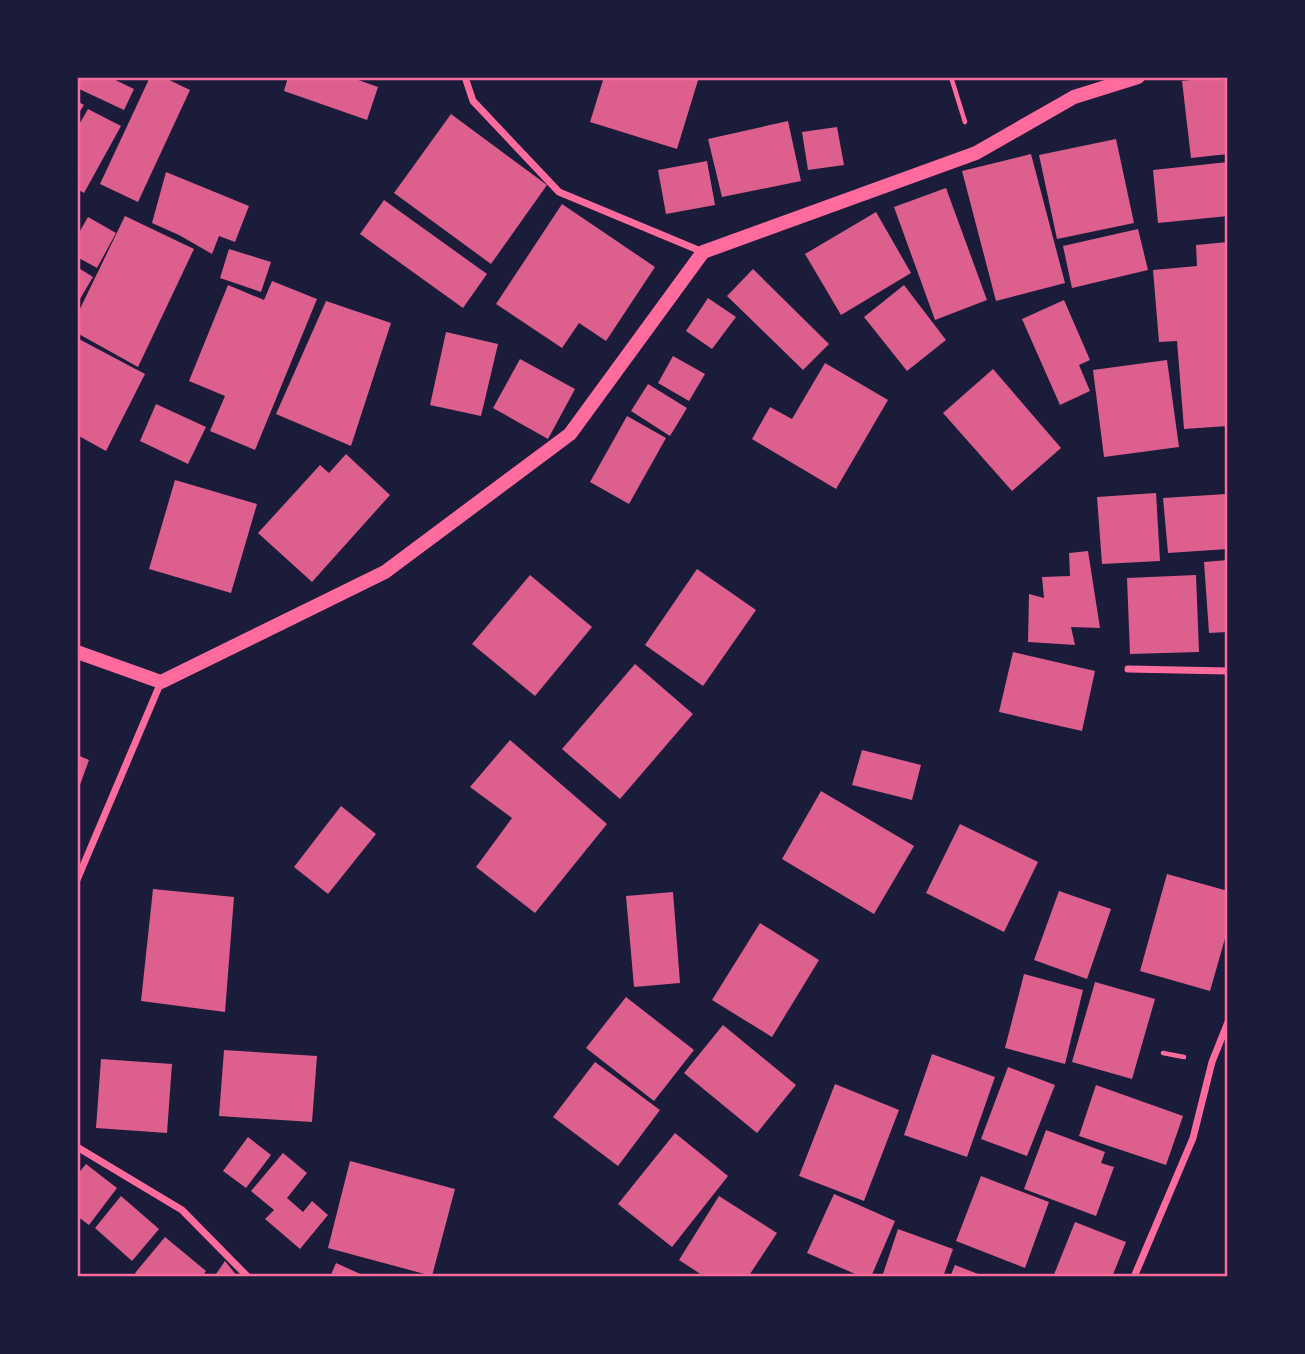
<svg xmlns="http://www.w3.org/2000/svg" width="1305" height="1354" font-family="'DM Sans',sans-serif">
	<rect width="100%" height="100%" fill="#1b1b3a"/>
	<!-- building -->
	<g fill="#dd5f8e">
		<polygon points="77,77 109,77 134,89 124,110 77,88"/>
		<polygon points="150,77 163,77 190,90 138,202 100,184"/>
		<polygon points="288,77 350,77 378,87 367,120 284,91"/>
		<polygon points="604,77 699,77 677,149 590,122"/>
		<polygon points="1217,77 1228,77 1228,154 1191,158 1182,81"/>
		<polygon points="77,101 84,105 77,116"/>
		<polygon points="88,109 121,126 84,193 77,189 77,128"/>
		<polygon points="451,114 547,185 491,264 394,193"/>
		<polygon points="788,121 801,181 722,197 708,139"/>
		<polygon points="837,127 844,165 808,170 802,132"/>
		<polygon points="1116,139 1134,223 1057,239 1039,155"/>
		<polygon points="1031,154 1065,283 996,301 962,171"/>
		<polygon points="707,161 715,205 666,214 658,170"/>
		<polygon points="1228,162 1228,216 1158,223 1153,170"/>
		<polygon points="166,172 249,206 235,242 219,236 212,254 179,235 152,223"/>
		<polygon points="946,188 987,300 935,320 894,207"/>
		<polygon points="384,200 487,274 463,308 360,234"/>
		<polygon points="562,204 655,267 606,341 579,323 562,348 496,304"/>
		<polygon points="876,212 911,273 841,315 805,254"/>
		<polygon points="125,216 194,249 138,367 77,333 77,315"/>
		<polygon points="88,217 116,233 97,268 77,257 77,236"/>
		<polygon points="1138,229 1148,270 1072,288 1063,246"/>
		<polygon points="1228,242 1228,426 1184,429 1177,341 1159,342 1153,270 1197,266 1196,245"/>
		<polygon points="229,249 271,262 261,292 220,278"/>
		<polygon points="77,267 93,277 77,304"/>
		<polygon points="753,269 829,344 803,370 727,296"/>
		<polygon points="272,281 317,299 255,450 210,431 225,396 189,381 228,285 264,300"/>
		<polygon points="904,285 946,340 907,371 864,317"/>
		<polygon points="708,298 736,317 712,349 686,331"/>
		<polygon points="1064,300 1090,360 1079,365 1090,391 1060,405 1022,319"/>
		<polygon points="326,301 391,323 351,446 276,414"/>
		<polygon points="446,332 498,344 481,416 430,405"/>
		<polygon points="77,338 145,374 106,451 77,435"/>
		<polygon points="673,356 705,374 689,401 658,383"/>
		<polygon points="520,359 575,389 548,439 493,408"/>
		<polygon points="1167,360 1179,447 1104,457 1093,370"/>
		<polygon points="825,363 888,400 836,489 752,439 770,407 792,419"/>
		<polygon points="993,369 1061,448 1012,491 943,413"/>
		<polygon points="648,384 687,408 670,436 631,411"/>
		<polygon points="156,404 206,427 188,464 140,441"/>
		<polygon points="627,416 666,438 629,504 590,482"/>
		<polygon points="346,454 390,495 312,582 258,533 320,465 329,473"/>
		<polygon points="175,480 257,504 231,593 149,569"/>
		<polygon points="1156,493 1160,561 1102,564 1097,497"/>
		<polygon points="1226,494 1228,549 1168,553 1163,498"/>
		<polygon points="1088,551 1100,628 1071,627 1075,645 1028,642 1029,594 1044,598 1042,577 1070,576 1069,553"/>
		<polygon points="1228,560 1228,632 1209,633 1204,562"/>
		<polygon points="697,569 756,610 703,686 645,645"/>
		<polygon points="530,575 592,627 535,696 472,644"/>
		<polygon points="1196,575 1199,652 1130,654 1127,578"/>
		<polygon points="1013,652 1095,671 1082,731 999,712"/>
		<polygon points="635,664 693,714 620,799 562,749"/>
		<polygon points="510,740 607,824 535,913 476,867 512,818 470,787"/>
		<polygon points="862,750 921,765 912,800 852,785"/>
		<polygon points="77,755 89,760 77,793"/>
		<polygon points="821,791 914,846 874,914 782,859"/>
		<polygon points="341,806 376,834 328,894 294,867"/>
		<polygon points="960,824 1038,862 1004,932 926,893"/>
		<polygon points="1167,874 1228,891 1228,928 1210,991 1140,971"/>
		<polygon points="153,889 234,897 225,1012 141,1001"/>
		<polygon points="1059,891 1111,909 1087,979 1034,960"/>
		<polygon points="673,892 680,983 634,987 626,896"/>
		<polygon points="760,923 819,960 772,1037 712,1000"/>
		<polygon points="1024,974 1083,990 1065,1064 1005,1048"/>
		<polygon points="1095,982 1155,999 1132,1079 1072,1062"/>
		<polygon points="626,997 694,1050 654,1101 586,1048"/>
		<polygon points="723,1025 796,1085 757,1133 684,1073"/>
		<polygon points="224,1050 317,1056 312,1122 219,1116"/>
		<polygon points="932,1054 995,1077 967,1157 904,1135"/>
		<polygon points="101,1059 172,1064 167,1133 96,1128"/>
		<polygon points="595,1062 660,1110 618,1166 553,1117"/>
		<polygon points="1008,1067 1055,1085 1027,1156 981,1139"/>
		<polygon points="835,1084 899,1110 864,1201 799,1176"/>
		<polygon points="1096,1085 1183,1116 1166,1165 1079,1136"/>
		<polygon points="1046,1130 1105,1152 1101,1163 1114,1167 1096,1216 1024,1189"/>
		<polygon points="675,1133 728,1176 672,1247 618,1204"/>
		<polygon points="248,1137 271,1155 246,1188 223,1171"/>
		<polygon points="283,1153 307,1173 287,1198 303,1212 312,1201 328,1215 300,1249 265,1219 274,1210 251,1191"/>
		<polygon points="350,1161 455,1189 432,1276 328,1248"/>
		<polygon points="86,1164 117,1188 89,1225 77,1216 77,1175"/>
		<polygon points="981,1176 1049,1202 1025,1268 956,1241"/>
		<polygon points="834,1194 895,1221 871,1277 862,1277 807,1253"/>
		<polygon points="121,1196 159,1229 132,1261 95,1228"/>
		<polygon points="719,1196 777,1233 748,1277 705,1277 679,1260"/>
		<polygon points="1075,1222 1126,1242 1112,1277 1053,1277"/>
		<polygon points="898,1229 953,1249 943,1277 882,1277"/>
		<polygon points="165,1237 206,1271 202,1277 140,1277 135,1273"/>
		<polygon points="225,1261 238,1277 214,1277"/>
		<polygon points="336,1263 367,1277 330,1277"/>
		<polygon points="955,1265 986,1277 950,1277"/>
	</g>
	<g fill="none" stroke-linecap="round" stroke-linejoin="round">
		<!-- path -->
		<g stroke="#ff6b9d" stroke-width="4.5">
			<polyline points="951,77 965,122"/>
			<polyline points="1163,1053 1184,1057"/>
		</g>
		<!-- minor -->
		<g stroke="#ff6b9d" stroke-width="7">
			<polyline points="465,77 473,101 559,192 703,252"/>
			<polyline points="1128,669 1228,671"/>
			<polyline points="77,880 161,682"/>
			<polyline points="77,1147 182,1210 248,1277"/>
			<polyline points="1134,1277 1193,1138 1212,1062 1228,1022"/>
		</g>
		<!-- secondary -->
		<polyline stroke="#ff6b9d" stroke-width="14" points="77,652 161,682 385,572 570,434 703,252 976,153 1074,97 1138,77"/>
	</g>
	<!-- border -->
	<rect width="1305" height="1354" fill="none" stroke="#1b1b3a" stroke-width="158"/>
	<rect x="79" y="79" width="1147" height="1196" fill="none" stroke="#ff6b9d" stroke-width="2.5"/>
</svg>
